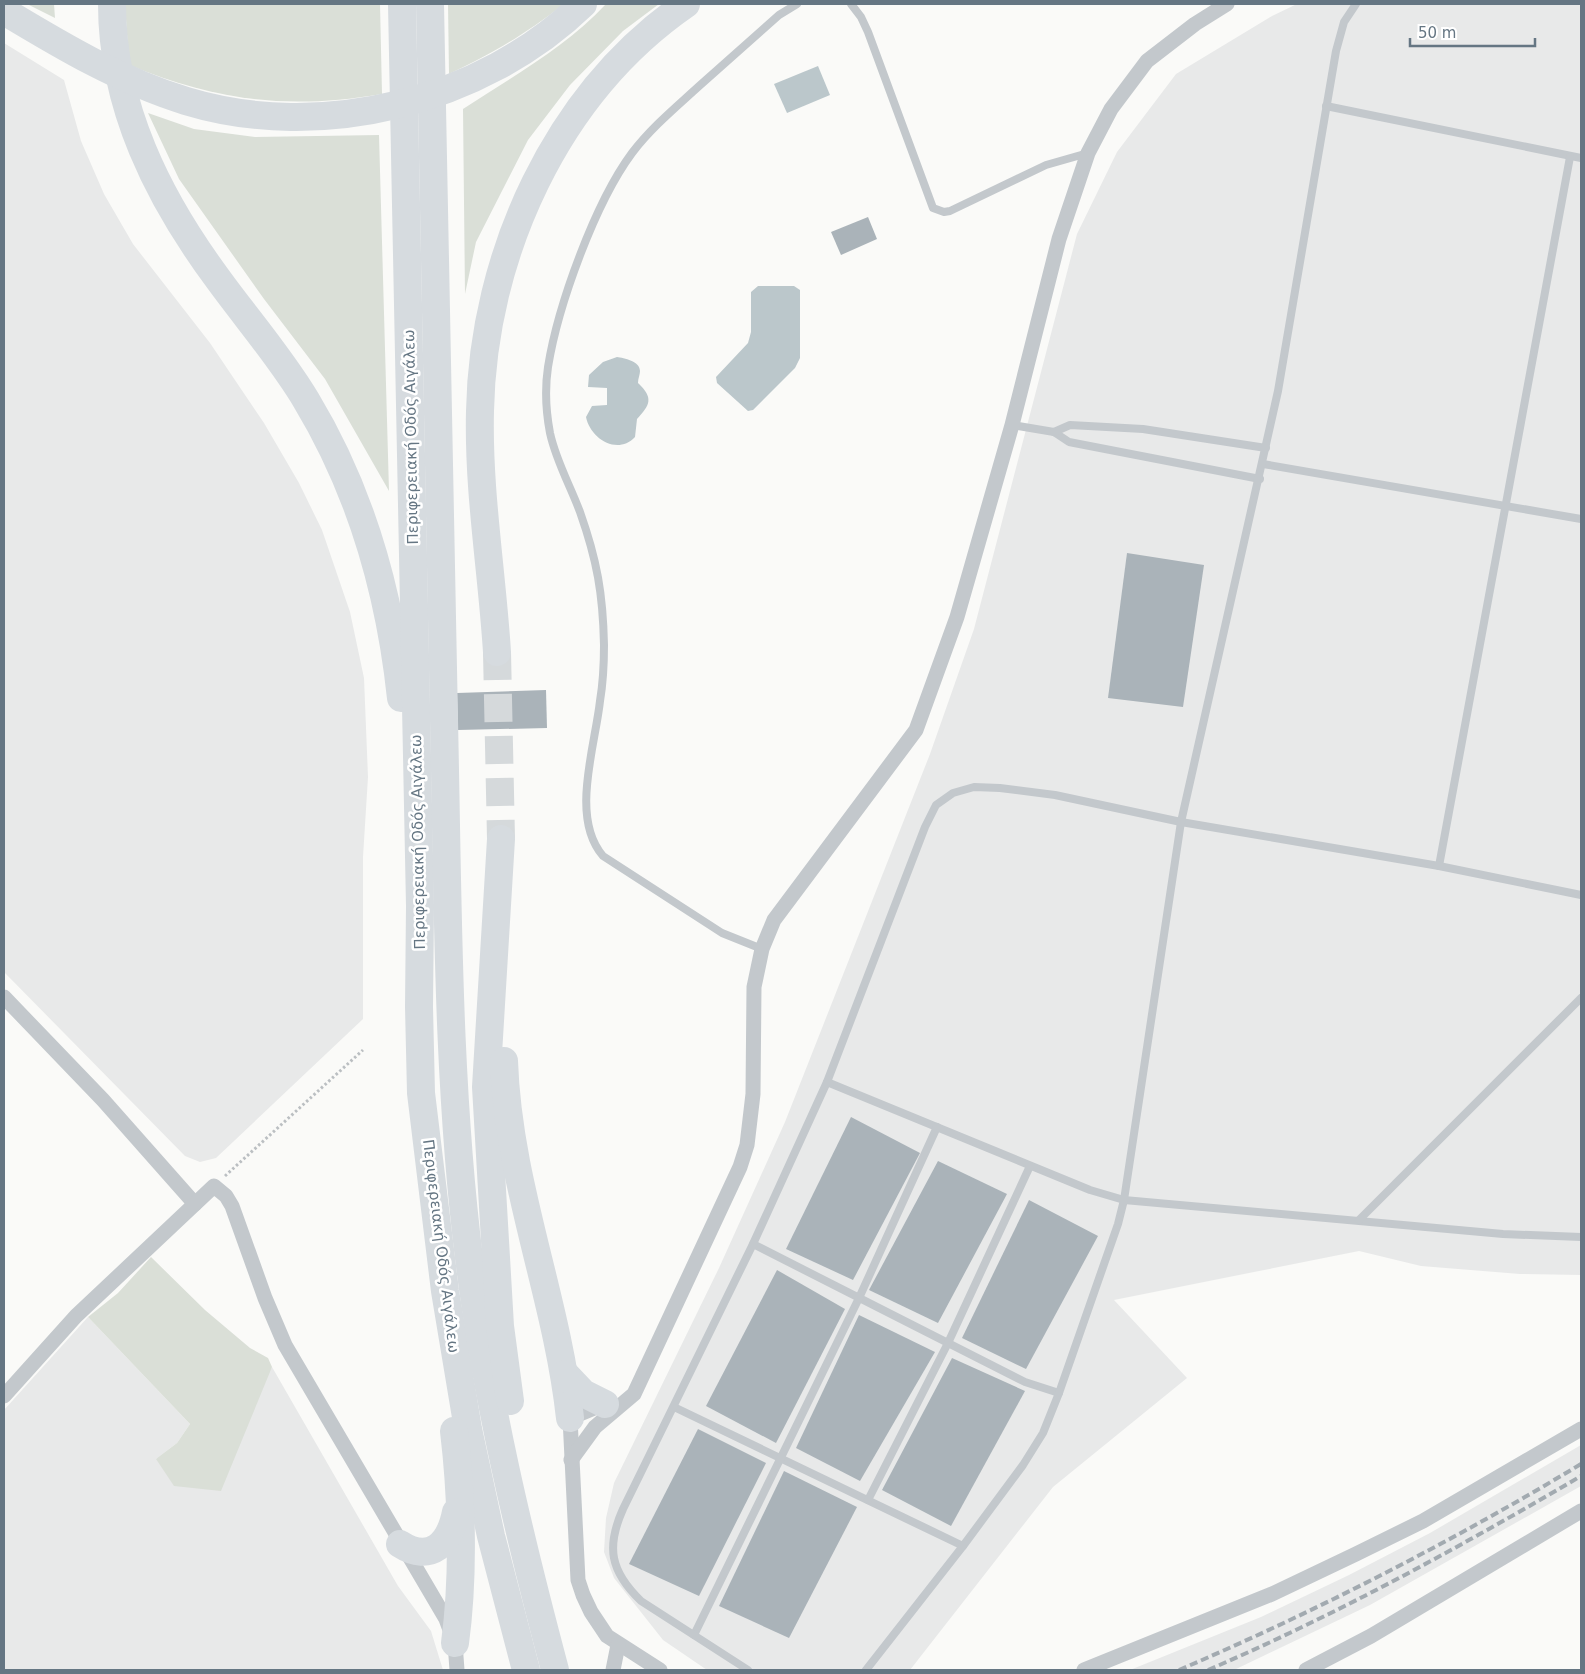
<svg xmlns="http://www.w3.org/2000/svg" width="1585" height="1674" font-family="'DejaVu Sans',sans-serif">
	<rect width="100%" height="100%" fill="#fafaf8"/>
	<!-- built -->
	<g fill="#e8e9e9">
		<polygon points="1297,4 1581,4 1581,1275 1520,1274 1421,1266 1359,1251 1114,1300 1187,1378 1053,1487 910,1670 707,1670 663,1640 614,1578 604,1552 606,1518 614,1483 719,1268 785,1122 930,754 974,629 1077,234 1117,152 1176,74 1272,16"/>
		<polygon points="4,43 64,80 81,141 104,194 133,244 210,343 264,423 299,483 322,530 350,612 364,678 368,777 363,857 363,1019 216,1158 200,1162 185,1156 4,972"/>
		<polygon points="88,1317 190,1424 177,1443 156,1459 265,1379 272,1367 398,1586 431,1631 443,1670 4,1670 4,1410"/>
		<polygon points="1581,1445 1581,1486 1370,1605 1234,1670 1130,1670 1261,1617 1349,1575 1430,1533"/>
	</g>
	<!-- green -->
	<g fill="#dadfd7">
		<polygon points="27,4 54,4 55,18"/>
		<path d="M125,4H380L382,94C288,110 217,101 129,65Z"/>
		<path d="M448,4H564C524,35 495,52 449,74Z"/>
		<path d="M606,4H659L623,31L570,85L528,140L476,242L465,294L463,109C512,77 566,47 606,4Z"/>
		<polygon points="148,113 194,129 255,137 379,135 389,491 325,379 264,299 179,179"/>
		<polygon points="151,1257 205,1310 250,1348 268,1358 272,1367 221,1491 174,1486 156,1459 177,1443 190,1424 88,1317 118,1293"/>
	</g>
	<!-- water -->
	<g fill="#bbc7cb">
		<polygon points="818,66 830,95 787,113 774,84"/>
		<polygon points="758,286 794,286 800,290 800,358 795,368 753,410 748,411 717,383 716,377 748,343 751,332 751,292"/>
		<path d="M617,357C624,358 640,361 640,371C640,375 638,378 638,383C654,398 650,405 637,419L635,437C617,456 590,438 586,417L592,406L607,405V388L588,387L589,375L603,362Z"/>
	</g>
	<!-- building -->
	<g fill="#aab3b9">
		<polygon points="868,217 877,239 841,255 831,232"/>
		<polygon points="1127,553 1204,565 1183,707 1108,698"/>
		<polygon points="546,690 547,728 458,730 457,693"/>
		<polygon points="851,1117 920,1153 853,1280 786,1249"/>
		<polygon points="938,1161 1007,1194 938,1323 869,1290"/>
		<polygon points="1029,1200 1098,1236 1026,1369 962,1338"/>
		<polygon points="777,1270 845,1309 776,1443 706,1406"/>
		<polygon points="859,1315 935,1352 860,1481 796,1448"/>
		<polygon points="952,1358 1025,1391 951,1526 882,1490"/>
		<polygon points="698,1429 766,1463 699,1596 629,1564"/>
		<polygon points="784,1471 857,1507 789,1638 719,1606"/>
	</g>
	<g fill="none" stroke-linecap="round" stroke-linejoin="round">
		<!-- motorway-tunnel -->
		<polyline stroke="#d5d9db" stroke-width="28" stroke-dasharray="28 14" stroke-linecap="butt" points="497,652 501,839"/>
		<!-- path -->
		<polyline stroke="#bbbfc2" stroke-width="3" stroke-dasharray="2.5 2.5" stroke-linecap="butt" points="225,1176 363,1050"/>
		<!-- service -->
		<g stroke="#c3c8cc" stroke-width="8">
			<polyline points="851,4 861,17 868,32 933,208 944,212 950,211 1046,165 1088,153"/>
			<polyline points="1326,106 1581,158"/>
			<polyline points="1012,425 1054,432 1069,442 1260,479"/>
			<polyline points="1054,432 1070,425 1143,429 1266,448"/>
			<polyline points="1263,464 1581,519"/>
			<polyline points="1439,866 1570,157"/>
			<path d="M762,949L722,933L603,856C570,818 595,747 600,701C603,683 604,663 604,645C603,594 597,560 580,512C570,485 556,461 550,433C546,412 545,387 548,367C558,305 595,203 632,153C651,128 675,108 698,87C725,63 752,39 779,15L797,4"/>
			<polyline points="827,1082 1090,1190 1124,1200 1503,1234 1581,1237"/>
			<polyline points="1359,1220 1581,998"/>
			<polyline points="753,1244 1025,1382 1059,1393"/>
			<polyline points="674,1407 963,1546"/>
			<polyline points="868,1500 948,1343 1030,1166"/>
			<polyline points="694,1635 859,1298 937,1127"/>
			<path d="M748,1670L641,1601C610,1571 606,1547 623,1509L753,1244L827,1082L925,827L936,805L953,793L974,787L1000,788L1055,795L1181,822L1439,866L1581,895"/>
			<polyline points="866,1670 963,1546 1023,1465 1043,1433 1059,1393 1118,1224 1124,1200 1181,822 1278,391 1336,51 1344,22 1356,4"/>
		</g>
		<!-- minor -->
		<g stroke="#c3c8cc" stroke-width="15">
			<polyline points="4,997 103,1100 195,1204"/>
			<polyline points="4,1396 76,1316 214,1186 226,1196 232,1206 265,1298 285,1345 446,1619 455,1643 457,1670"/>
			<polyline points="606,1403 570,1418 578,1580 583,1595 591,1612 607,1636 660,1670"/>
			<polyline points="571,1460 595,1427 634,1394 740,1167 747,1145 753,1094 754,987 762,949 774,920 916,730 957,617 1012,425 1059,239 1088,153 1111,109 1147,61 1195,24 1227,4"/>
			<polyline points="613,1670 618,1645"/>
			<polyline points="1084,1670 1272,1594 1356,1554 1423,1521 1581,1429"/>
			<polyline points="1306,1670 1371,1636 1581,1511"/>
		</g>
		<!-- motorway -->
		<g stroke="#d6dbdf" stroke-width="28">
			<path d="M112,4C112,106 158,198 218,279C247,319 281,358 306,400C361,491 390,594 401,698"/>
			<polyline points="402,4 420,906 419,1007 421,1093 445,1291 468,1429 491,1536 526,1670"/>
			<path d="M430,4C435,242 439,481 444,720C448,899 447,1080 469,1258C486,1398 519,1535 555,1670"/>
			<path d="M4,11C62,46 121,81 186,101C321,142 482,102 583,4"/>
			<path d="M497,652C492,572 478,491 480,411C483,255 556,94 686,4"/>
			<polyline points="501,839 486,1087 500,1326 510,1401"/>
			<path d="M504,1061C508,1184 557,1297 570,1418"/>
			<polyline points="565,1374 583,1393 605,1404"/>
			<path d="M454,1431C462,1498 464,1576 455,1643"/>
			<path d="M400,1544C431,1564 450,1543 456,1512"/>
		</g>
		<!-- rail -->
		<g stroke="#a2aab0" stroke-width="4" stroke-dasharray="8 4" stroke-linecap="butt">
			<path d="M1179,1670C1317,1611 1453,1541 1581,1464"/>
			<path d="M1208,1670C1336,1615 1460,1547 1581,1476"/>
		</g>
	</g>
	<g text-anchor="middle" dominant-baseline="central" stroke-width="5" stroke-linejoin="round" paint-order="stroke">
		<!-- street labels -->
		<g font-size="15" fill="#657683" stroke="#fff">
			<text transform="translate(411 437) rotate(-91)">Περιφερειακή Οδός Αιγάλεω</text>
			<text transform="translate(418 842) rotate(-91)">Περιφερειακή Οδός Αιγάλεω</text>
			<text transform="translate(441 1246) rotate(83)">Περιφερειακή Οδός Αιγάλεω</text>
		</g>
	</g>
	<!-- border -->
	<rect width="1585" height="1674" fill="none" stroke="#657683" stroke-width="10"/>
	<!-- scale -->
	<path d="M1410 38v8h125v-8" fill="none" stroke="#657683" stroke-width="2.5"/>
	<text x="1418" y="38" font-size="15" fill="#657683" stroke="#ffffff" stroke-width="4" paint-order="stroke">50 m</text>
</svg>
